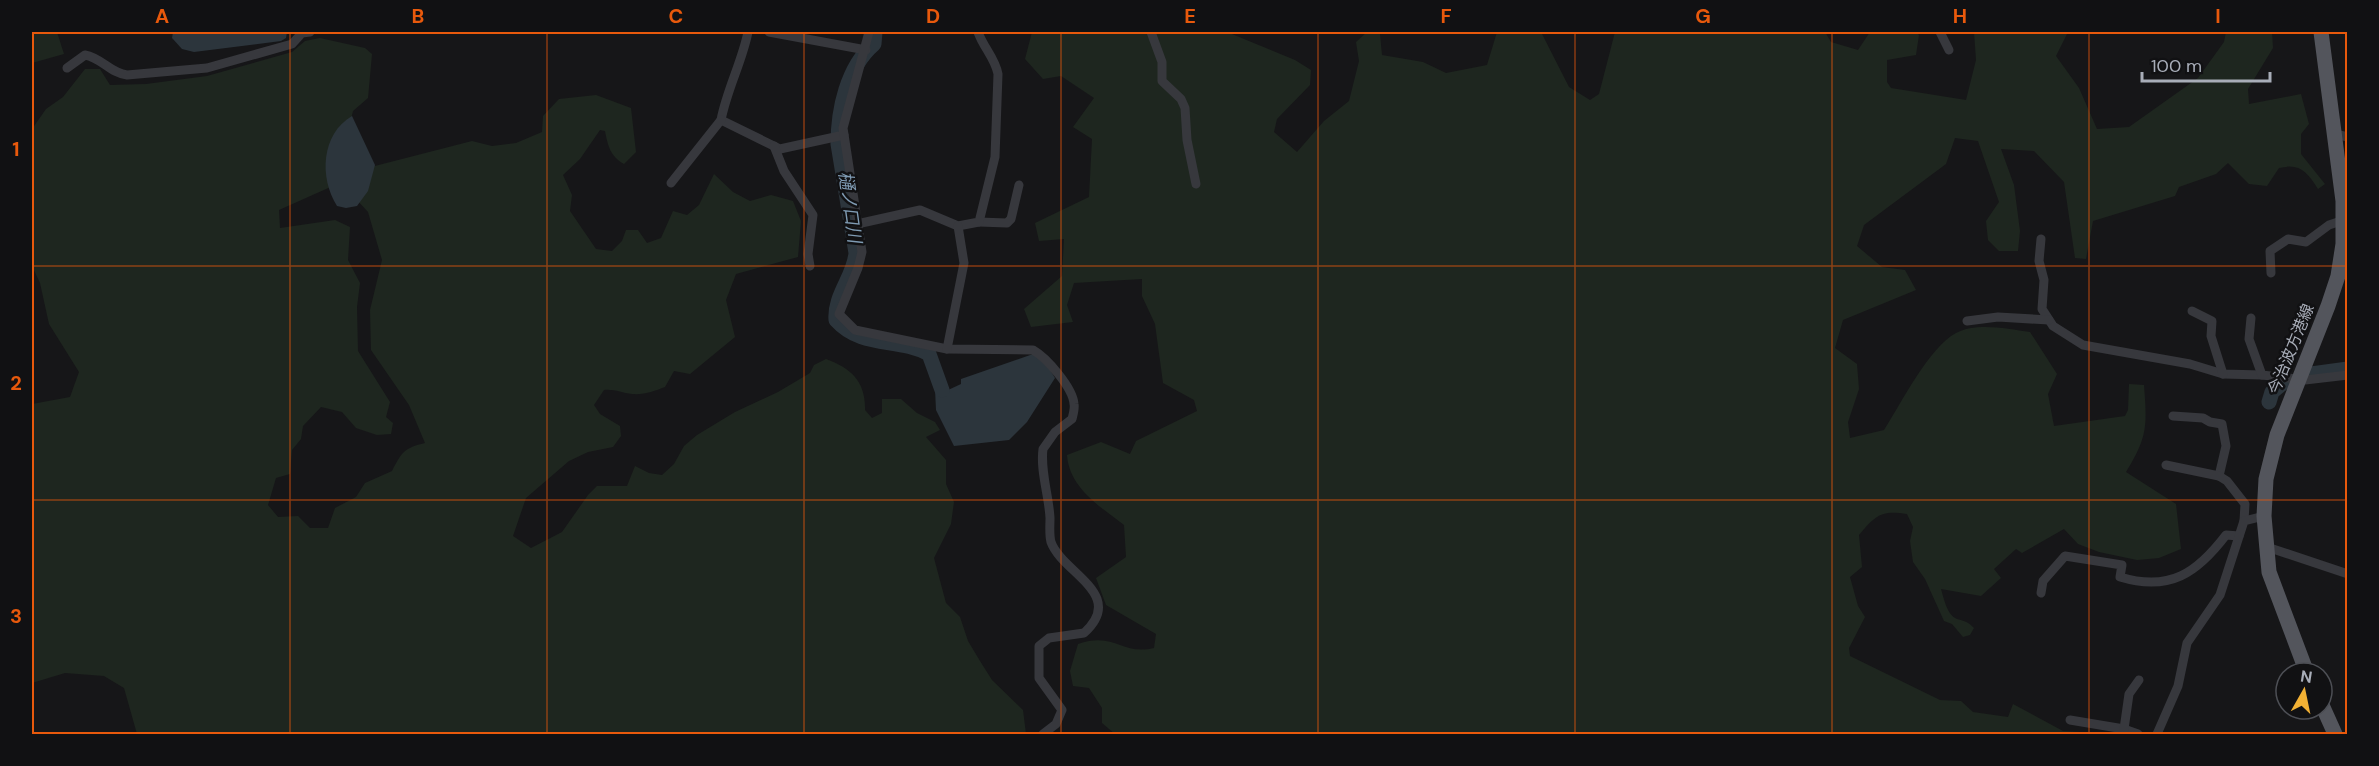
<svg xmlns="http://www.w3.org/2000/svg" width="2379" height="766" font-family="'DM Sans','Noto Sans JP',sans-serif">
	<rect width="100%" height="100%" fill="#161618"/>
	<!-- green -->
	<g fill="#1e261f">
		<polygon points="32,32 57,32 64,54 32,63"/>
		<path d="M1032,32H1227L1295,60L1311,70L1310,85L1277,119L1274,132L1297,152L1324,121L1349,101L1359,61L1356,42L1367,32L1380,34L1382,55L1423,62L1446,73L1487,65L1497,32H1541L1569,87L1590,100L1599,94L1615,32H1825L1831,42L1858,50L1870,32H1916L1919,35L1916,55L1887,60V82L1891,88L1966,100L1976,60L1974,32H2068L2056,56L2079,88L2097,129L2129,127L2198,78L2224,42L2226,32H2272L2273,48L2248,89L2249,104L2301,94L2309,124L2301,134V154L2325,184L2318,189C2307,172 2300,163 2279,168L2267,186L2249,184L2228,163L2216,174L2179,187L2175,196L2093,221L2086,259L2075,258L2064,182L2034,151L2001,149L2014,185L2020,231L2018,251H1999L1988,240L1986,221L1999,202L1978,141L1955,138L1946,164L1864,225L1857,246L1882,267L1905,270L1916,290L1843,320L1835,348L1857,364L1859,389L1848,422L1850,438L1884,430C1900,405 1930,346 1956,333C1977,322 2007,329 2030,332L2057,374L2048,394L2054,426L2125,416L2128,410L2129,384L2144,385C2147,425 2148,437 2126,472L2176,504L2181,549L2159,558L2137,560L2099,552L2078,544L2064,529L2022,553L2016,549L1994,569L2001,578L1981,596L1941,589C1944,599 1947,615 1957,619C1965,621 1968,622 1974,628L1970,635L1963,637L1952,624L1944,621L1925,579L1913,562L1910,541L1913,527L1907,514C1881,510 1876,515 1859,535L1862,567L1850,577L1858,606L1865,617L1849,648L1850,656L1940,700L1961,701L1973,712L2008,717L2013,704L2063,731L2115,734H1115L1102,723V708L1089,688L1073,686L1070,671L1078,644C1115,631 1122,656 1154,648L1156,634L1106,605L1096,578L1126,557L1124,525C1099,506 1069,487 1067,455L1101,442L1130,454L1136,441L1197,411L1194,400L1163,383L1155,324L1142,296V279L1074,283L1067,305L1073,322L1031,327L1024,309L1062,276L1064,239L1039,241L1035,223L1089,197L1092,139L1073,127L1094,98L1061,76L1043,79L1025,59Z"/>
		<path d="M320,38L365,48L372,54L368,98L353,111L335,185L279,210L280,228L335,220L350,227L348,260L360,283L357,307L358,351L390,402L386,417L393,423L391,434L377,435L356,428L342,412L321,407L303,426L301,439L292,450L290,474L276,478L268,505L278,517L298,516L310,528H328L335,508L356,497L365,483L392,471C402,452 404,448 425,443L409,405L371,350L370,310L382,260L368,212L356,199L367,168L472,141L492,146L516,143L542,132L543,116L559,99L596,95L631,108L636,152L624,164C610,156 608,146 605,131L600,130L580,159L563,175L572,195L570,211L596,249L612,251L622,241L626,230H638L647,243L661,238L673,211L687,215L699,205L714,174L733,192L750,201L771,195L793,201L801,221L798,257L736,274L726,300L735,337L690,374L674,371L665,387C654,391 645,395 632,394C622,393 615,389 604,390L594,405L600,414L620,426L621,436L613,447L588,452L569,461L526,498L513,536L531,548L562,532L588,495L597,486H627L635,466L649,473L662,475L674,464L684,446L697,435L735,412L778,392L810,373L814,365L826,359C851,368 866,382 865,410L872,418L882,413V399H901L917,413L935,422L940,430L926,437L946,460V484L954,502L951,524L934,558L946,603L960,617L968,641L980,661L992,680L1023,710L1026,734H137L124,688L104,676L65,673L32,683V404L70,397L79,372L49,324L40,283L32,266V129L46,109L63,97L85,69H100L110,85L146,84L207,76L292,52L305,41Z"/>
	</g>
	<!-- water -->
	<g fill="#2c353c">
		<polygon points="173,32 287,32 286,38 281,41 194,52 182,49 172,38"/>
		<path d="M352,116L375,165L368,191L357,206L346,208L337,206C319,178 321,134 352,116Z"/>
		<polygon points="1033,354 1045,362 1055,378 1027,422 1009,440 954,446 936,410 935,389 944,386 946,391 961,384 961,379"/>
	</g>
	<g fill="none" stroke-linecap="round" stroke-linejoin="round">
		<!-- river -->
		<g stroke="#2c353c" stroke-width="15">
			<path d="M875,32L874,44C847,67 838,110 838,144L856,253C854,277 834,295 836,320C862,349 898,337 929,354L942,390"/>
			<polyline points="2311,374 2348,369"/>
			<polyline points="2269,402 2272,392 2283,383"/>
		</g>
		<!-- street -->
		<g stroke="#37383d" stroke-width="9">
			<path d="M748,32C742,62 727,89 721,120L780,149L844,135"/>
			<polyline points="769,32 866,50"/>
			<path d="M869,32L843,128L862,252L858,268L839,314L855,330L947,349L1033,350C1047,358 1073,388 1074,404C1075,408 1073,415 1072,419L1055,432L1043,449C1040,471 1049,496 1050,518C1050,526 1049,535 1051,542C1062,573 1127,594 1084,633L1049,638L1039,646V678L1062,710L1056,724L1043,734"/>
			<polyline points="1151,32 1162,62 1162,81 1181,99 1185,108 1187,140 1196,184"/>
			<polyline points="1940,32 1949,50"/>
			<path d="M67,68L85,55C102,58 110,73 127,75L207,68L292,44L302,33L310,32"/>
			<polyline points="2335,134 2348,137"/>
			<polyline points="774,146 784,171 813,215 808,254 810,266"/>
			<polyline points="671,183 721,120"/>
			<polyline points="979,222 1007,223 1011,219 1019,185"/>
			<path d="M857,224L920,210L958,226L979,222L995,157L998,74C995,58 983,47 978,32"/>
			<polyline points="2041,239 2039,261 2044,280 2042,309 2053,326 2083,345 2190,364 2223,374 2262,375"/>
			<polyline points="2271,273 2270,251 2288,239 2306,242 2329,225 2344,220"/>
			<polyline points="2192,311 2212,321 2211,336 2223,374"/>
			<polyline points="2251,318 2249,339 2262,375 2305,380 2348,375"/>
			<polyline points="1967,321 1998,317 2049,320"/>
			<polyline points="947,349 964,263 958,226"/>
			<polyline points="2173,416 2203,418 2210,422 2222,424 2226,446 2219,476"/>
			<polyline points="2166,465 2219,476 2227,481 2245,504 2244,521"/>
			<polyline points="2267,547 2348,574"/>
			<path d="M2041,593L2043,581L2065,556L2122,565L2120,577C2170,592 2197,573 2226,535L2239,536"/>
			<polyline points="2070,720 2124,729 2138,734"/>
			<polyline points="2124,729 2129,694 2139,680"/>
			<polyline points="2157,734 2178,686 2187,643 2220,595 2244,521 2264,516"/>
		</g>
		<!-- primary -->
		<g stroke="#53555c" stroke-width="15">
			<polyline points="2307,673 2269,572 2264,516 2266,479 2277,435 2328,306 2338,276 2343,244 2343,201 2321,32"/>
			<polyline points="2322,705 2335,734"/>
		</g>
	</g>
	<!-- grid -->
	<path fill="none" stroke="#e8590c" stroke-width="1.5" stroke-opacity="0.55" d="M290,32V734M547,32V734M804,32V734M1061,32V734M1318,32V734M1575,32V734M1832,32V734M2089,32V734M32,266H2348M32,500H2348"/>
	<g text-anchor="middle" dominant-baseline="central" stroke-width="5" stroke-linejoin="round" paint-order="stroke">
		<!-- street labels -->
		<g font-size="16" fill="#a8adb8" stroke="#111113">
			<text transform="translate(2291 349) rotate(-68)">今治波方港線</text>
		</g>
		<!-- water labels -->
		<g font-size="18" font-style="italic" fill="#7f9bb3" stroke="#111113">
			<text transform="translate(850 207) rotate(82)">樋ノ口川</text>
		</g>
	</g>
	<!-- border -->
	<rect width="2379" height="766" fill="none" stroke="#111113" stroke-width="66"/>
	<!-- north arrow -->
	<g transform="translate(2304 691) rotate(9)"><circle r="28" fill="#111113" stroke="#4d4f55" stroke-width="1.5"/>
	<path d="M0-4.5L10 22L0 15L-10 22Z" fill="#f2b134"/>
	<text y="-9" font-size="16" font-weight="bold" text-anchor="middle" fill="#a8adb8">N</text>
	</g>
	<!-- scale -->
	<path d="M2142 72v9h128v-9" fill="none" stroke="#a8adb8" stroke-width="3"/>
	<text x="2151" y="72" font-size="18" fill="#a8adb8" stroke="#111113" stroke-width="4.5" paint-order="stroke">100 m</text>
	<rect x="33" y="33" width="2313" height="700" fill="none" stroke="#e8590c" stroke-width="2"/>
	<g font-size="20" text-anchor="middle" font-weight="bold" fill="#e8590c">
		<text x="162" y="23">A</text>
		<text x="418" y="23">B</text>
		<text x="676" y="23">C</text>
		<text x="933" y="23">D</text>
		<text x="1190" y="23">E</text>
		<text x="1446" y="23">F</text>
		<text x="1703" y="23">G</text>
		<text x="1960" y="23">H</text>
		<text x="2218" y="23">I</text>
		<text x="16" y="156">1</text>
		<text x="16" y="390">2</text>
		<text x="16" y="623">3</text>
	</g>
</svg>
